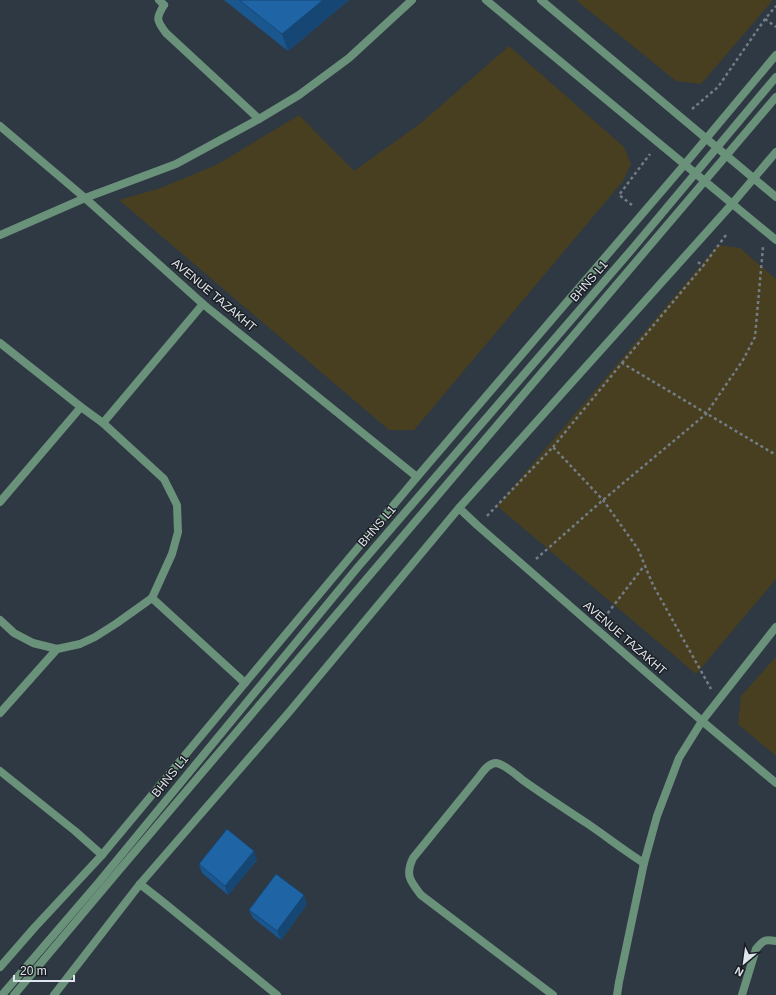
<svg xmlns="http://www.w3.org/2000/svg" width="776" height="995" font-family="Arial,sans-serif">
	<rect width="100%" height="100%" fill="#2f3943"/>
	<!-- sand -->
	<g fill="#473f1f">
		<polygon points="576,0 773,0 701,84 676,81"/>
		<polygon points="509,46 624,147 631,164 623,181 414,430 389,430 119,200 161,188 218,164 299,115 354,171 421,123"/>
		<polygon points="718,245 740,248 776,279 776,579 696,674 497,506"/>
		<polygon points="776,657 776,756 738,724 741,696"/>
	</g>
	<g fill="none" stroke-linecap="round" stroke-linejoin="round">
		<!-- path -->
		<g stroke="#747c85" stroke-width="2.5" stroke-dasharray="3 3" stroke-linecap="butt">
			<polyline points="765,19 776,27"/>
			<polyline points="692,109 718,87 765,19 776,6"/>
			<polyline points="632,205 619,195 650,154"/>
			<polyline points="698,262 703,266 726,235"/>
			<polyline points="622,363 703,266"/>
			<polyline points="553,447 622,363 776,455"/>
			<polyline points="487,516 553,447 603,500 638,549 653,585 711,689"/>
			<polyline points="536,559 603,500 706,414 743,360 755,337 763,247"/>
			<polyline points="604,618 644,566"/>
		</g>
		<!-- lane -->
		<g stroke="#6a9179" stroke-width="8">
			<path d="M164,5C156,18 156,20 166,33L259,119"/>
			<polyline points="2,995 99,882 358,567 633,248 776,77"/>
			<polyline points="14,995 121,868 776,97"/>
		</g>
		<!-- street -->
		<g stroke="#6a9179" stroke-width="8">
			<polyline points="159,0 164,5"/>
			<polyline points="486,0 776,240"/>
			<polyline points="541,0 776,197"/>
			<polyline points="0,126 85,198 203,304 417,477"/>
			<polyline points="0,235 85,198 176,164 259,119 299,95 349,58 412,0"/>
			<polyline points="0,343 81,407 103,423 164,479 177,505 178,532 172,554 152,598 117,623 95,637 80,644 57,649 33,643 14,633 0,620"/>
			<polyline points="103,423 203,304"/>
			<polyline points="0,502 81,407"/>
			<polyline points="459,508 477,525 702,721 776,783"/>
			<polyline points="152,598 222,662 245,683"/>
			<polyline points="0,713 57,649"/>
			<polyline points="0,771 75,831 102,855"/>
			<polyline points="140,884 163,902 277,995"/>
			<polyline points="0,967 35,927 102,855 245,683 417,477 685,164 776,55"/>
			<polyline points="54,995 140,884 290,711 459,508 732,204 776,152"/>
			<path d="M553,995L421,895C410,881 405,875 413,858L478,778C482,773 488,763 496,763C505,764 517,776 524,781C545,796 567,810 588,824C607,837 625,851 644,863"/>
			<polyline points="617,995 619,982 644,863 657,816 679,758 702,721 776,627"/>
			<path d="M742,995L756,949C763,940 765,939 776,941"/>
		</g>
	</g>
	<!-- wall -->
	<g fill="#1b578f">
		<polygon points="224,0 349,0 288,51"/>
		<polygon points="257,860 228,895 202,873 199,864"/>
		<polygon points="307,904 281,940 253,918 249,910"/>
	</g>
	<!-- shaded-wall -->
	<g fill="#164774">
		<polygon points="323,0 349,0 288,51 282,34"/>
		<polygon points="254,851 257,860 228,895 225,886"/>
		<polygon points="304,895 307,904 281,940 277,931"/>
	</g>
	<!-- building -->
	<g fill="#1f65a6" stroke="#164774">
		<polygon points="239,0 323,0 282,34"/>
		<polygon points="227,829 254,851 225,886 199,864"/>
		<polygon points="276,874 304,895 277,931 249,910"/>
	</g>
	<g text-anchor="middle" dominant-baseline="central" stroke-width="3" stroke-linejoin="round" paint-order="stroke">
		<!-- street labels -->
		<g font-size="12" fill="#e0e6ed" stroke="#1b1f24">
			<text transform="translate(589 281) rotate(-49)">BHNS L1</text>
			<text transform="translate(214 295) rotate(40)">AVENUE TAZAKHT</text>
			<text transform="translate(377 526) rotate(-49)">BHNS L1</text>
			<text transform="translate(625 638) rotate(41)">AVENUE TAZAKHT</text>
			<text transform="translate(170 776) rotate(-51)">BHNS L1</text>
		</g>
	</g>
	<!-- north arrow -->
	<g transform="translate(744 963) rotate(209)" stroke="#1b1f24" stroke-width="3" paint-order="stroke">
	<path d="M0-3L7 15L0 10L-7 15Z" fill="#e0e6ed"/>
	<text y="-6" font-size="11" font-weight="bold" text-anchor="middle" fill="#e0e6ed">N</text>
	</g>
	<!-- scale -->
	<path d="M14 975v6h60v-6" fill="none" stroke="#e0e6ed" stroke-width="2"/>
	<text x="20" y="975" font-size="12" fill="#e0e6ed" stroke="#1b1f24" stroke-width="3" paint-order="stroke">20 m</text>
</svg>
